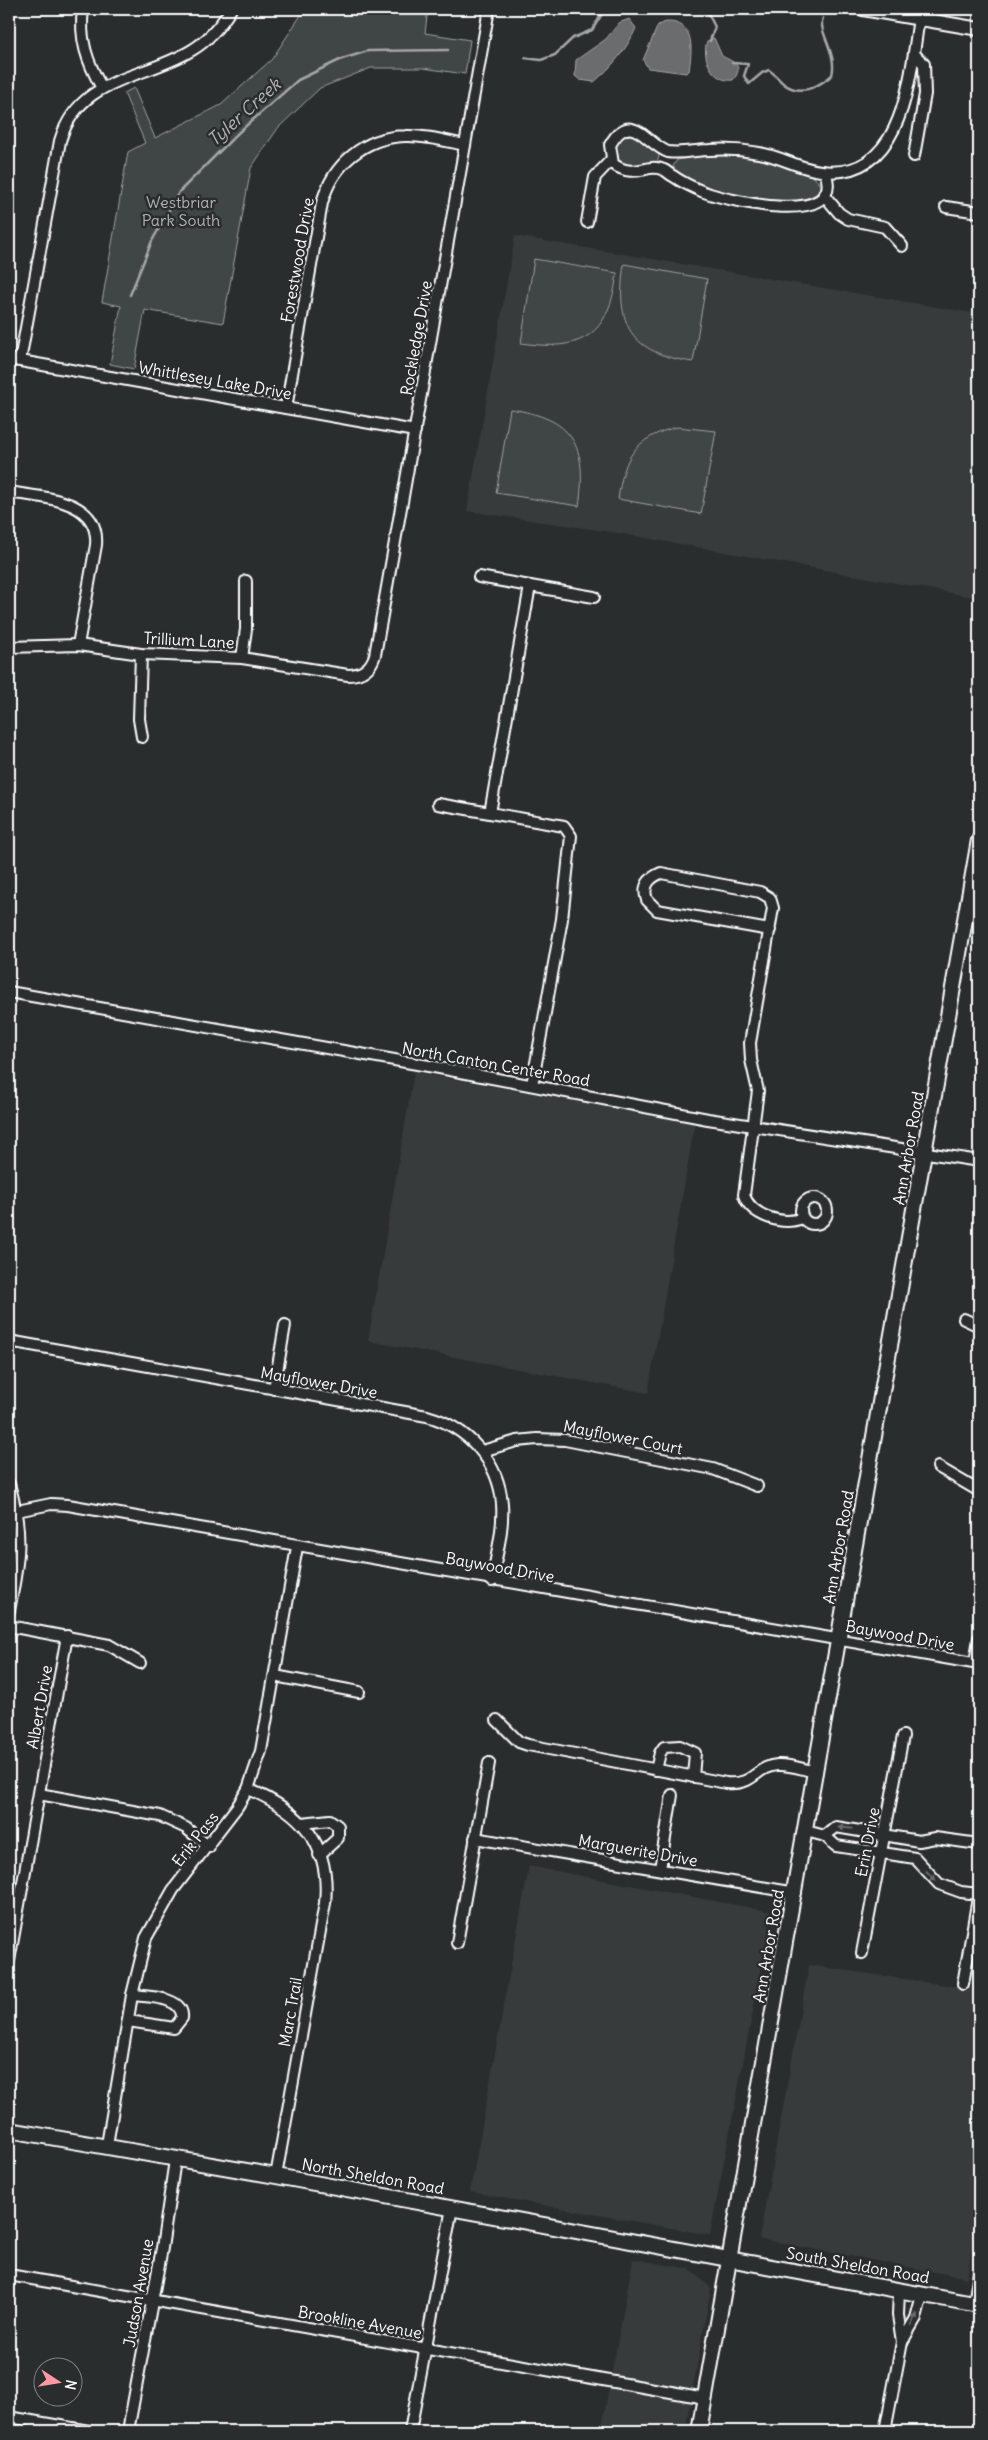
<svg xmlns="http://www.w3.org/2000/svg" width="988" height="2440" font-family="Delius,sans-serif">
	<rect width="100%" height="100%" fill="#2a2d2e"/>
	<filter id="ink" filterUnits="userSpaceOnUse"><feTurbulence type="fractalNoise" baseFrequency=".02" numOctaves="2"/><feDisplacementMap in="SourceGraphic" scale="10" xChannelSelector="R" yChannelSelector="G"/><feConvolveMatrix kernelMatrix="1 2 1 2 8 2 1 2 1" color-interpolation-filters="sRGB"/></filter>
	<g filter="url(#ink)">
		<!-- built -->
		<g fill="#373a3b">
			<polygon points="515,236 979,314 979,598 618,533 467,511"/>
			<polygon points="414,1072 695,1123 648,1393 368,1341"/>
			<polygon points="529,1866 772,1912 710,2235 470,2192"/>
			<polygon points="809,1965 979,1990 979,2196 967,2278 759,2239"/>
			<polygon points="633,2259 690,2269 711,2288 685,2431 601,2431"/>
		</g>
		<!-- green -->
		<g fill="#414445" stroke="#a0a2a2">
			<polygon points="305,9 428,9 425,33 470,40 465,74 423,68 371,68 320,88 278,128 251,168 223,323 145,310 134,369 110,364 121,306 102,302 128,152 145,143 124,93 134,88 155,138 221,105 272,59"/>
			<path d="M634,134L658,153L659,156L657,163C641,168 611,170 616,145L622,137Z"/>
			<path d="M729,155C748,156 821,165 820,189C805,217 684,192 673,166L677,160L697,156Z"/>
			<path d="M534,259L617,273C609,336 582,352 521,343Z"/>
			<path d="M624,264L707,279L693,362C630,353 615,325 624,264Z"/>
			<path d="M510,409C573,418 588,445 579,506L496,493Z"/>
			<path d="M677,427L716,431L701,514L618,499C624,457 634,438 677,427Z"/>
		</g>
		<!-- water -->
		<g fill="#6a6c6d" stroke="#a6a7a7">
			<path d="M629,19L636,28C628,48 611,68 594,82L580,80L575,76L576,60L606,39L619,23Z"/>
			<path d="M666,22C696,21 692,50 689,71L686,73L648,68L643,60L658,25Z"/>
			<path d="M714,38L722,56C731,61 746,65 733,80C713,83 701,58 707,41Z"/>
		</g>
		<g fill="none" stroke-linecap="round" stroke-linejoin="round">
			<!-- stream -->
			<g stroke="#a6a7a7" stroke-width="2.5">
				<polyline points="706,9 715,27 710,41"/>
				<polyline points="525,58 541,60 555,55 573,38 592,30 605,9"/>
				<path d="M732,63L748,64L744,76L749,84L762,73L769,70C775,74 779,80 784,84C800,96 818,87 832,75C838,53 817,31 823,18"/>
				<polyline points="130,295 152,241 179,192 239,132 298,80 342,59 368,51 448,50"/>
			</g>
			<!-- minor casing -->
			<g stroke="#fff" stroke-width="14">
				<g id="minor">
					<path d="M83,9C79,39 87,62 102,88"/>
					<polyline points="914,54 924,64 925,94 914,156"/>
					<path d="M825,172C847,229 729,201 704,192C694,188 683,183 673,176C670,175 667,171 664,170C647,162 636,180 613,164L610,145C631,108 646,144 668,152C682,154 696,150 710,150C726,149 743,150 759,153C780,156 800,169 821,171C904,181 910,77 919,18"/>
					<polyline points="824,195 839,213 848,219 885,227 902,246"/>
					<polyline points="946,207 979,212"/>
					<polyline points="587,222 595,177 611,160"/>
					<polyline points="9,359 415,431"/>
					<path d="M20,361L60,141C79,76 143,80 192,50C209,40 221,25 231,9"/>
					<path d="M286,408L322,203C332,165 364,137 405,136C424,135 446,141 465,145"/>
					<path d="M9,492C42,498 100,498 96,545L78,645"/>
					<polyline points="479,577 530,586"/>
					<path d="M9,647L78,645L141,654L242,658L348,675C362,675 371,668 375,655L489,9"/>
					<polyline points="141,654 139,719 142,737"/>
					<polyline points="242,658 246,629 246,581"/>
					<polyline points="438,804 490,813"/>
					<path d="M770,930L657,910L647,900C642,886 649,878 661,873L760,892L770,898L773,908L750,1043L751,1060L758,1091L744,1195C751,1216 783,1226 802,1218"/>
					<polyline points="9,992 434,1067 708,1119 979,1161"/>
					<polyline points="532,1085 562,919 571,836 564,826 490,813 530,586 594,597"/>
					<circle cx="814" cy="1211" r="13"/>
					<polyline points="964,1319 979,1326"/>
					<path d="M9,1341L427,1416C467,1427 499,1461 502,1504C504,1529 496,1556 492,1581"/>
					<polyline points="274,1389 285,1325"/>
					<polyline points="482,1451 517,1441 537,1439 565,1440 713,1469 757,1486"/>
					<polyline points="938,1467 979,1491"/>
					<path d="M9,1484C24,1534 19,1560 9,1611"/>
					<polyline points="17,1511 51,1504 68,1505 979,1664"/>
					<polyline points="9,1626 109,1645 140,1663"/>
					<polyline points="975,1663 979,1638"/>
					<polyline points="275,1676 359,1692"/>
					<path d="M497,1720L519,1742L528,1745L726,1783C754,1786 755,1767 777,1765C790,1764 804,1770 817,1772"/>
					<polyline points="656,1770 660,1753 664,1747 680,1746 695,1753 693,1777"/>
					<path d="M248,1789C301,1811 331,1843 325,1903L276,2176"/>
					<polyline points="39,1794 160,1816 186,1828 209,1847"/>
					<polyline points="302,1823 330,1820 338,1826 338,1838 319,1855"/>
					<polyline points="806,1831 825,1836 836,1846 915,1858 939,1884 961,1892 979,1894"/>
					<polyline points="825,1836 836,1827 919,1841 935,1838 979,1844"/>
					<polyline points="475,1838 796,1893"/>
					<polyline points="660,1869 672,1795"/>
					<polyline points="457,1943 489,1763"/>
					<polyline points="862,1953 903,1736"/>
					<polyline points="9,1961 67,1636"/>
					<polyline points="963,1984 979,1892"/>
					<path d="M128,2021L174,2028L182,2018C184,1996 147,1997 132,1995"/>
					<polyline points="107,2145 132,1995 146,1938 173,1890 237,1807 248,1789 261,1751 297,1547"/>
					<polyline points="9,2275 705,2398"/>
					<polyline points="899,2291 898,2315 902,2342"/>
					<polyline points="974,2304 979,2272"/>
					<polyline points="9,2417 89,2431"/>
					<polyline points="128,2431 162,2248 175,2160"/>
					<polyline points="410,2431 452,2208"/>
					<polyline points="885,2431 902,2342 916,2318 922,2295"/>
				</g>
			</g>
			<!-- tertiary casing -->
			<g stroke="#fff" stroke-width="16">
				<polyline id="tertiary" points="863,9 979,29"/>
			</g>
			<!-- secondary casing -->
			<g stroke="#fff" stroke-width="18">
				<g id="secondary">
					<polyline points="9,2130 276,2176 979,2305"/>
					<polyline points="699,2431 979,840"/>
				</g>
			</g>
			<!-- minor -->
			<use href="#minor" stroke="#2a2d2e" stroke-width="10"/>
			<!-- tertiary -->
			<use href="#tertiary" stroke="#2a2d2e" stroke-width="12"/>
			<!-- secondary -->
			<use href="#secondary" stroke="#2a2d2e" stroke-width="14"/>
		</g>
		<!-- one-way arrows -->
		<defs><path id="oneway-solid" d="M-6-.8H1V-3.2L6.5 0L1 3.2V.8H-6Z" transform="scale(1.25)"/></defs>
		<g fill="#6a6c6d">
			<use href="#oneway-solid" transform="translate(845 1828) rotate(-174)"/>
			<use href="#oneway-solid" transform="translate(931 1876) rotate(47)"/>
			<use href="#oneway-solid" transform="translate(914 2319) rotate(-66)"/>
		</g>
	</g>
	<g text-anchor="middle" dominant-baseline="central" stroke-width="5" stroke-linejoin="round" paint-order="stroke">
		<!-- park labels -->
		<g font-size="16" fill="#b3b4b5" stroke="#2a2d2e">
			<text x="181" y="202">Westbriar<tspan x="181" dy="18">Park South</tspan></text>
		</g>
		<!-- street labels -->
		<g font-size="16" fill="#fff" stroke="#2a2d2e">
			<text transform="translate(297 260) rotate(-80)">Forestwood Drive</text>
			<text transform="translate(416 338) rotate(-80)">Rockledge Drive</text>
			<text transform="translate(215 380) rotate(10)">Whittlesey Lake Drive</text>
			<text transform="translate(189 640) rotate(3)">Trillium Lane</text>
			<text transform="translate(496 1064) rotate(10)">North Canton Center Road</text>
			<text transform="translate(908 1148) rotate(-80)">Ann Arbor Road</text>
			<text transform="translate(319 1382) rotate(10)">Mayflower Drive</text>
			<text transform="translate(623 1437) rotate(11)">Mayflower Court</text>
			<text transform="translate(838 1547) rotate(-80)">Ann Arbor Road</text>
			<text transform="translate(500 1567) rotate(10)">Baywood Drive</text>
			<text transform="translate(900 1635) rotate(10)">Baywood Drive</text>
			<text transform="translate(39 1707) rotate(-80)">Albert Drive</text>
			<text transform="translate(195 1839) rotate(-52)">Erik Pass</text>
			<text transform="translate(867 1842) rotate(-79)">Erin Drive</text>
			<text transform="translate(638 1850) rotate(10)">Marguerite Drive</text>
			<text transform="translate(768 1946) rotate(-80)">Ann Arbor Road</text>
			<text transform="translate(290 2012) rotate(-80)">Marc Trail</text>
			<text transform="translate(373 2176) rotate(10)">North Sheldon Road</text>
			<text transform="translate(858 2265) rotate(10)">South Sheldon Road</text>
			<text transform="translate(138 2293) rotate(-80)">Judson Avenue</text>
			<text transform="translate(360 2322) rotate(10)">Brookline Avenue</text>
		</g>
		<!-- water labels -->
		<g font-size="18" font-style="italic" fill="#b4b6b6" stroke="#2a2d2e">
			<text transform="translate(244 112) rotate(-42)">Tyler Creek</text>
		</g>
	</g>
	<!-- margin -->
	<rect width="988" height="2440" fill="none" stroke="#2a2d2e" stroke-width="30"/>
	<rect x="15" y="15" width="958" height="2410" fill="none" stroke="#fff" stroke-width="2" filter="url(#ink)"/>
	<!-- north arrow -->
	<g transform="translate(58 2382) rotate(102)"><circle r="24" fill="#2a2d2e" stroke="#7f8182"/>
	<path d="M0-4L9 19L0 12L-9 19Z" fill="#ff9aa2"/>
	<text y="-8" font-size="14" font-weight="bold" text-anchor="middle" fill="#ffffff">N</text>
	</g>
</svg>
